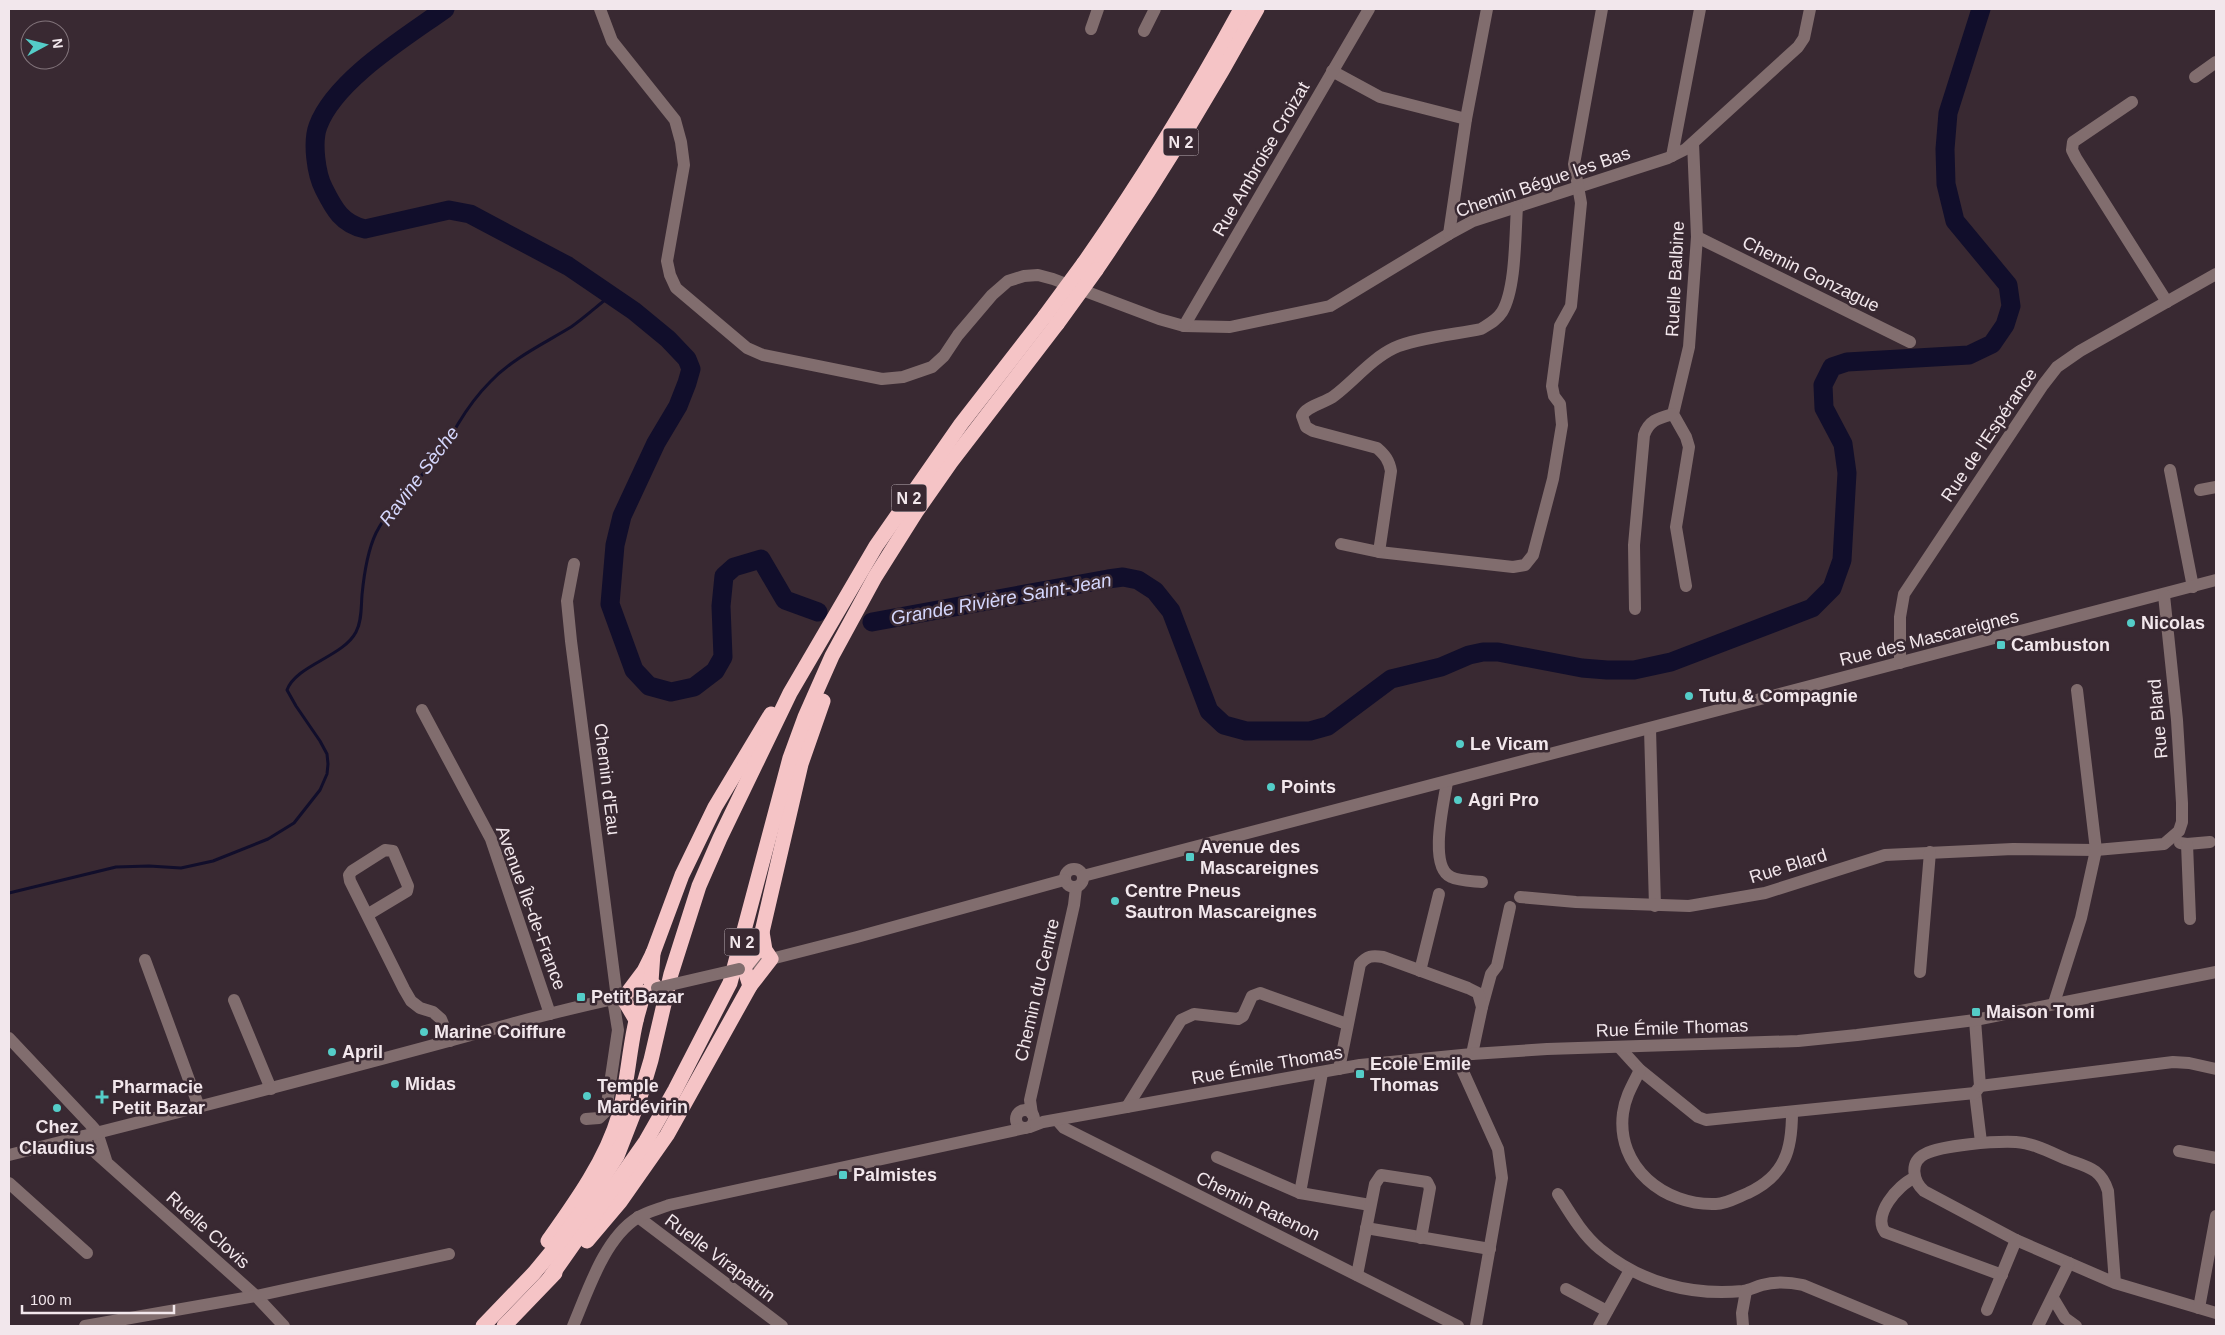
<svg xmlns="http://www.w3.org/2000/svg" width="2225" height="1335" font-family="Arial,sans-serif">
	<rect width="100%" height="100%" fill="#392932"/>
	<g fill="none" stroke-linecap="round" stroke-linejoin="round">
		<!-- stream -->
		<path stroke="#110e2b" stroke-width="3" d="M9,893L116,867L149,866L181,868L213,861L268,839L294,823L320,790L327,774L328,764L327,754L320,741L296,706L287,690C296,665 343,657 356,632C362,621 361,607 362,595C364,574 367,552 376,533C392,502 419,480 441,454C448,445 452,434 458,424C467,409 477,395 490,382C513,358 543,344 571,327C584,318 597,306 610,296"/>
		<!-- river -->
		<g stroke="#110e2b" stroke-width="19">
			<path d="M445,9C406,37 335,80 318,126C312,142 316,174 324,189C334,209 342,224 365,229L449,210L470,214L568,266L634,311L668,339L687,359L691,369L687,383L678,406L656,443L622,516L615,545L610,604L634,670L649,686L671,692L694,687L715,671L723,657L721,606L724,576L734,567L761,559L785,600L818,612"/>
			<polyline points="872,622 1108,579 1123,577 1138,580 1155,591 1171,611 1209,711 1224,725 1246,731 1310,731 1328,726 1391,679 1441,667 1469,655 1483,652 1498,652 1582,668 1607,670 1634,670 1671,662 1812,608 1832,588 1842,560 1847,473 1843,444 1824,408 1823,385 1832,367 1847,362 1969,355 1992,344 2005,325 2011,306 2008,285 1955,221 1946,184 1945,149 1948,113 1981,9"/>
		</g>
		<!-- minor -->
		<g stroke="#816d6e" stroke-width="12">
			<polyline points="600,9 612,41 675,120 681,142 684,165 667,261 670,275 676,288 747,348 763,355 882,379 903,377 932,367 944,356 958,335 992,295 1008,281 1024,276 1038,275 1053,279 1159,319 1184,326 1230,327 1330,306 1449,234 1473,221 1668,158 1686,149 1798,47 1804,38 1810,9"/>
			<polyline points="1091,29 1098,9"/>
			<polyline points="1144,31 1155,9"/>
			<polyline points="1332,71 1380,97 1466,119"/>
			<polyline points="2195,77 2216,62"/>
			<polyline points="2132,102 2073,142 2072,150 2076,158 2167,302"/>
			<polyline points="1672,156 1700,9"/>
			<polyline points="1449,234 1466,119 1487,9"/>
			<polyline points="1697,237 1910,342"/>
			<polyline points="1184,326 1369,9"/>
			<polyline points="2170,470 2193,587"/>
			<polyline points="2200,490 2216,487"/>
			<polyline points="1341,544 1379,552 1513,567 1525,565 1533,555 1553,479 1562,425 1560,404 1554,396 1552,386 1560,326 1571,306 1581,203 1574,164 1602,9"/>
			<path d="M1379,552L1391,471C1389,460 1385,455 1377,448L1313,431L1306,427L1302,416C1306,406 1325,403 1334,396C1354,381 1371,359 1394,348C1415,338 1458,334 1481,329C1489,324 1497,320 1502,312C1516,289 1515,235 1517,207"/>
			<polyline points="574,564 567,601 571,641 617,998"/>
			<polyline points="1686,586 1676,527 1689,447 1686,437 1673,414 1689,347 1697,237 1693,143"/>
			<path d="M1635,609L1634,545L1644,435C1649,420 1659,418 1673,414"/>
			<polyline points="1900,663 1900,617 1904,594 2043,385 2057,367 2080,351 2216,274"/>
			<polyline points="422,710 491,839 550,1014"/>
			<polyline points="1650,729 1655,906"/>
			<path d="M1447,782C1444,802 1428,867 1451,877C1459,881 1473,881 1482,882"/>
			<polyline points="2180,843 2187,844 2210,842"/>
			<polyline points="2187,844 2190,919"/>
			<circle cx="1074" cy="878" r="9"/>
			<polyline points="1083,876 2216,580"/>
			<polyline points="1520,897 1576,902 1689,906 1765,893 1885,855 2013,849 2096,850 2164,844 2179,831 2182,822 2182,803 2177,720 2164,595"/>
			<polyline points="367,915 407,891 408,886 393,851 385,850 352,871 349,875 350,881 404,989 411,1001 420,1008 433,1012 441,1019 450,1041"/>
			<polyline points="145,960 199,1107"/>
			<polyline points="746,966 758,959 771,959 857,937 1064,880"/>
			<polyline points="1420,971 1439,894"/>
			<polyline points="1920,972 1930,852"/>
			<polyline points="234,1000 271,1089"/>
			<polyline points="2054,1003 2081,918 2096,850 2077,690"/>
			<polyline points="1482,1007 1491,974 1497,966 1510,907"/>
			<polyline points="1975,1020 1980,1086 1975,1093 1981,1142"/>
			<polyline points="9,1038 90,1124 97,1132 106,1160"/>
			<polyline points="1619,1047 1640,1070 1698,1117 1706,1120 1975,1093"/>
			<polyline points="1456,1056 1498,1149 1502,1178 1476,1326"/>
			<path d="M1339,1069L1360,964C1367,956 1372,955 1383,957L1468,988L1478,993L1482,1007L1472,1054"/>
			<path d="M1640,1070C1633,1084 1625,1097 1623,1113C1616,1167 1664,1206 1716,1204C1726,1204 1738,1197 1748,1193C1763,1186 1777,1175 1784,1160C1791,1146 1792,1127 1792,1112"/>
			<polyline points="1980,1086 2173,1062 2189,1063 2216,1069"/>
			<polyline points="1127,1107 1181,1020 1194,1014 1238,1019 1243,1016 1252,996 1260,993 1347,1024"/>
			<circle cx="1025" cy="1119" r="9"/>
			<polyline points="1032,1114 1030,1100 1074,905 1076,888"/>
			<polyline points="586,1119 599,1118 606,1111 618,1030 613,999"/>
			<polyline points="1057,1120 1064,1128 1458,1326"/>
			<polyline points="1030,1127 1043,1122 1360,1065 1472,1054 1547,1049 1798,1041 1857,1035 1975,1020 2216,972"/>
			<polyline points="84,1136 88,1146 256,1296 284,1326"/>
			<polyline points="2179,1151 2216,1158"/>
			<path d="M9,1155C176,1113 344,1070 511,1024C545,1015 579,1006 613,999C626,996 638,999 650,992"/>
			<polyline points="1217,1157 1300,1193 1370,1205"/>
			<path d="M1914,1178C1898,1185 1872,1215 1885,1232L2002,1275"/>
			<polyline points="9,1183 87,1253"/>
			<polyline points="1300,1193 1322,1073"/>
			<path d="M1558,1194C1570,1213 1582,1234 1600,1249C1641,1283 1691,1296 1743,1291C1750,1290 1755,1287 1762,1285C1776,1281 1789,1282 1803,1285L1902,1326"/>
			<polyline points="638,1217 782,1326"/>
			<polyline points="1366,1228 1490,1249"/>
			<polyline points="1357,1275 1375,1184 1381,1175 1427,1182 1430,1188 1421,1238"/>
			<path d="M2115,1283L2108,1191C2101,1168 2087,1167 2066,1159C2050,1152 2033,1143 2016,1142C1996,1141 1942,1145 1925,1154C1909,1162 1913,1181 1924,1191L2016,1240L2115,1283L2216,1313"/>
			<polyline points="1566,1289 1607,1311"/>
			<polyline points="2053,1298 2065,1318 2076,1326"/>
			<polyline points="2199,1308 2216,1216"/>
			<polyline points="1987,1310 2016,1240"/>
			<polyline points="85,1326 256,1296 449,1254"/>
			<path d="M573,1326C588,1291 604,1239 637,1218C646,1212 659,1209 669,1205L1025,1128"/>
			<polyline points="1599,1326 1630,1270"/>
			<polyline points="1743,1326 1742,1313 1746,1291"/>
			<polyline points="2038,1326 2069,1263"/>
		</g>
		<!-- highway -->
		<g stroke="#f5c4c6" stroke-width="15">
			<path d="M1084,263C1141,181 1193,97 1241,9"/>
			<path d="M1096,270C1155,184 1207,100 1257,9"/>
			<polyline points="750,986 744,967 756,952 762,932 801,764 823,701"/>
			<polyline points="629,991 644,971 653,953 682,875 715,807 771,714"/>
			<polyline points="623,998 636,1020"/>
			<path d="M548,1241C575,1203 606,1160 619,1115C630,1075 629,1031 645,992L657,988L651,982L653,953"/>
			<polyline points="587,1241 620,1202 667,1135 750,986 771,959 765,950 762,932"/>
			<polyline points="549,1279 646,1141 675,1090 730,983 790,758 805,717 832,656 875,577 916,512 951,462 1057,324"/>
			<polyline points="483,1326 534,1273 558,1244 582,1211 617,1156 640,1097 651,1060 671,974 699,886 720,838 790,693 876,546 961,424 1045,316"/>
			<polyline points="504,1326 555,1273"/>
		</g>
		<!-- minor-bridge -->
		<polyline stroke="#816d6e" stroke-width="12" points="657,988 739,969"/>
		<!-- highway-bridge -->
		<g stroke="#f5c4c6" stroke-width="15">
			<polyline points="1045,316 1084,263"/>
			<polyline points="1057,324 1096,270"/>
		</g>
	</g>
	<!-- markers -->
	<g fill="#54cdc8" stroke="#392932" stroke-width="2">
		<circle cx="2131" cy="623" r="5"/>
		<rect x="1996" y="640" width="10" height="10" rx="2.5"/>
		<circle cx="1689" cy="696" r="5"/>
		<circle cx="1460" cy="744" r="5"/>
		<circle cx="1271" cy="787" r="5"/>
		<circle cx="1458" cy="800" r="5"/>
		<rect x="1185" y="852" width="10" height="10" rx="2.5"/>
		<circle cx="1115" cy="901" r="5"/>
		<rect x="576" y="992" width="10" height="10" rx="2.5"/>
		<rect x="1971" y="1007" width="10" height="10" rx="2.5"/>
		<circle cx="424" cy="1032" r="5"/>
		<circle cx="332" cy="1052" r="5"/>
		<rect x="1355" y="1069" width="10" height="10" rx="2.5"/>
		<circle cx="395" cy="1084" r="5"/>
		<circle cx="587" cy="1096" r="5"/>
		<path d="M99.5 1089.5h5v5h5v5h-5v5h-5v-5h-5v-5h5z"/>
		<circle cx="57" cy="1108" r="5"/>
		<rect x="838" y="1170" width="10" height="10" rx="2.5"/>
	</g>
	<g text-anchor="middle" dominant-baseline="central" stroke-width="5" stroke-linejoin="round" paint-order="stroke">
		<!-- shield labels -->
		<g fill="#392932" stroke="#baaeb4" stroke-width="1">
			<rect x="1163.5" y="128.5" width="35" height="27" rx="4"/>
			<rect x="891.5" y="484.5" width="35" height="27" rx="4"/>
			<rect x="724.5" y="928.5" width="35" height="27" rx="4"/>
		</g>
		<g font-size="16" font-weight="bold" fill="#f2e7ec">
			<text x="1181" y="142">N 2</text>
			<text x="909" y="498">N 2</text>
			<text x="742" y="942">N 2</text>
		</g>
		<!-- street labels -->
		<g font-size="18" fill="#f2e7ec" stroke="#392932">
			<text transform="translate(1261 159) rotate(-60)">Rue Ambroise Croizat</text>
			<text transform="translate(1543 182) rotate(-19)">Chemin Bégue les Bas</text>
			<text transform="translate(1811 274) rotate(26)">Chemin Gonzague</text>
			<text transform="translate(1675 279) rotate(-87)">Ruelle Balbine</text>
			<text transform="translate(1989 435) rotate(-56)">Rue de l'Espérance</text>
			<text transform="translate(1929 638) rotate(-14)">Rue des Mascareignes</text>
			<text transform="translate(2158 719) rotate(-95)">Rue Blard</text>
			<text transform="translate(607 779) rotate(83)">Chemin d'Eau</text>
			<text transform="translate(1788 866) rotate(-17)">Rue Blard</text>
			<text transform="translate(531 908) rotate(70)">Avenue Île-de-France</text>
			<text transform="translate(1037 990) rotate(-77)">Chemin du Centre</text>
			<text transform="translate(1672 1028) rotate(-2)">Rue Émile Thomas</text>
			<text transform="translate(1267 1065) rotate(-10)">Rue Émile Thomas</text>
			<text transform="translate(1258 1206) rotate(26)">Chemin Ratenon</text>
			<text transform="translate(208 1230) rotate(42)">Ruelle Clovis</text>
			<text transform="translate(720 1258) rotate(37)">Ruelle Virapatrin</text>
		</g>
		<!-- poi labels -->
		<g font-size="18" font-weight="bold" fill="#f2e7ec" stroke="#392932" text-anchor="start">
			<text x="2141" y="623">Nicolas</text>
			<text x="2011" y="645">Cambuston</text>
			<text x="1699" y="696">Tutu &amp; Compagnie</text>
			<text x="1470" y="744">Le Vicam</text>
			<text x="1281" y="787">Points</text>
			<text x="1468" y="800">Agri Pro</text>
			<text x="1200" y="847">Avenue des<tspan x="1200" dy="21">Mascareignes</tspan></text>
			<text x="1125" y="891">Centre Pneus<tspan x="1125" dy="21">Sautron Mascareignes</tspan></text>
			<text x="591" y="997">Petit Bazar</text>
			<text x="1986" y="1012">Maison Tomi</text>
			<text x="434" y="1032">Marine Coiffure</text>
			<text x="342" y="1052">April</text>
			<text x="1370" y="1064">Ecole Emile<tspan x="1370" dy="21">Thomas</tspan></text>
			<text x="405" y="1084">Midas</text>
			<text x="597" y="1086">Temple<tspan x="597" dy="21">Mardévirin</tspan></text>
			<text x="112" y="1087">Pharmacie<tspan x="112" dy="21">Petit Bazar</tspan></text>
			<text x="57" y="1127" text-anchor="middle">Chez<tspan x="57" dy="21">Claudius</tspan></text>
			<text x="853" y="1175">Palmistes</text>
		</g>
		<!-- water labels -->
		<g font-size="19" font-style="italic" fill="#d5d7fd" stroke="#392932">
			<text transform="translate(419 476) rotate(-53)">Ravine Sèche</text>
			<text transform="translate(1001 599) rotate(-10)">Grande Rivière Saint-Jean</text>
		</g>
	</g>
	<!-- border -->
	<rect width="2225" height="1335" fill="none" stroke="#f2e7ec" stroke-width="20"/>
	<!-- north arrow -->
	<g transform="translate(45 45) rotate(83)"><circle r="24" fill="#392932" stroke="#83757c"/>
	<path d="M0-4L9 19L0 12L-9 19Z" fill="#54cdc8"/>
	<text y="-8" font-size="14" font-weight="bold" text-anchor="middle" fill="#f2e7ec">N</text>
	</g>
	<!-- scale -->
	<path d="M22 1305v8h152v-8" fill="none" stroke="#f2e7ec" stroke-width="2.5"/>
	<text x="30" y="1305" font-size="15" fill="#f2e7ec" stroke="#392932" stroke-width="4" paint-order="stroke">100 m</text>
</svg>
